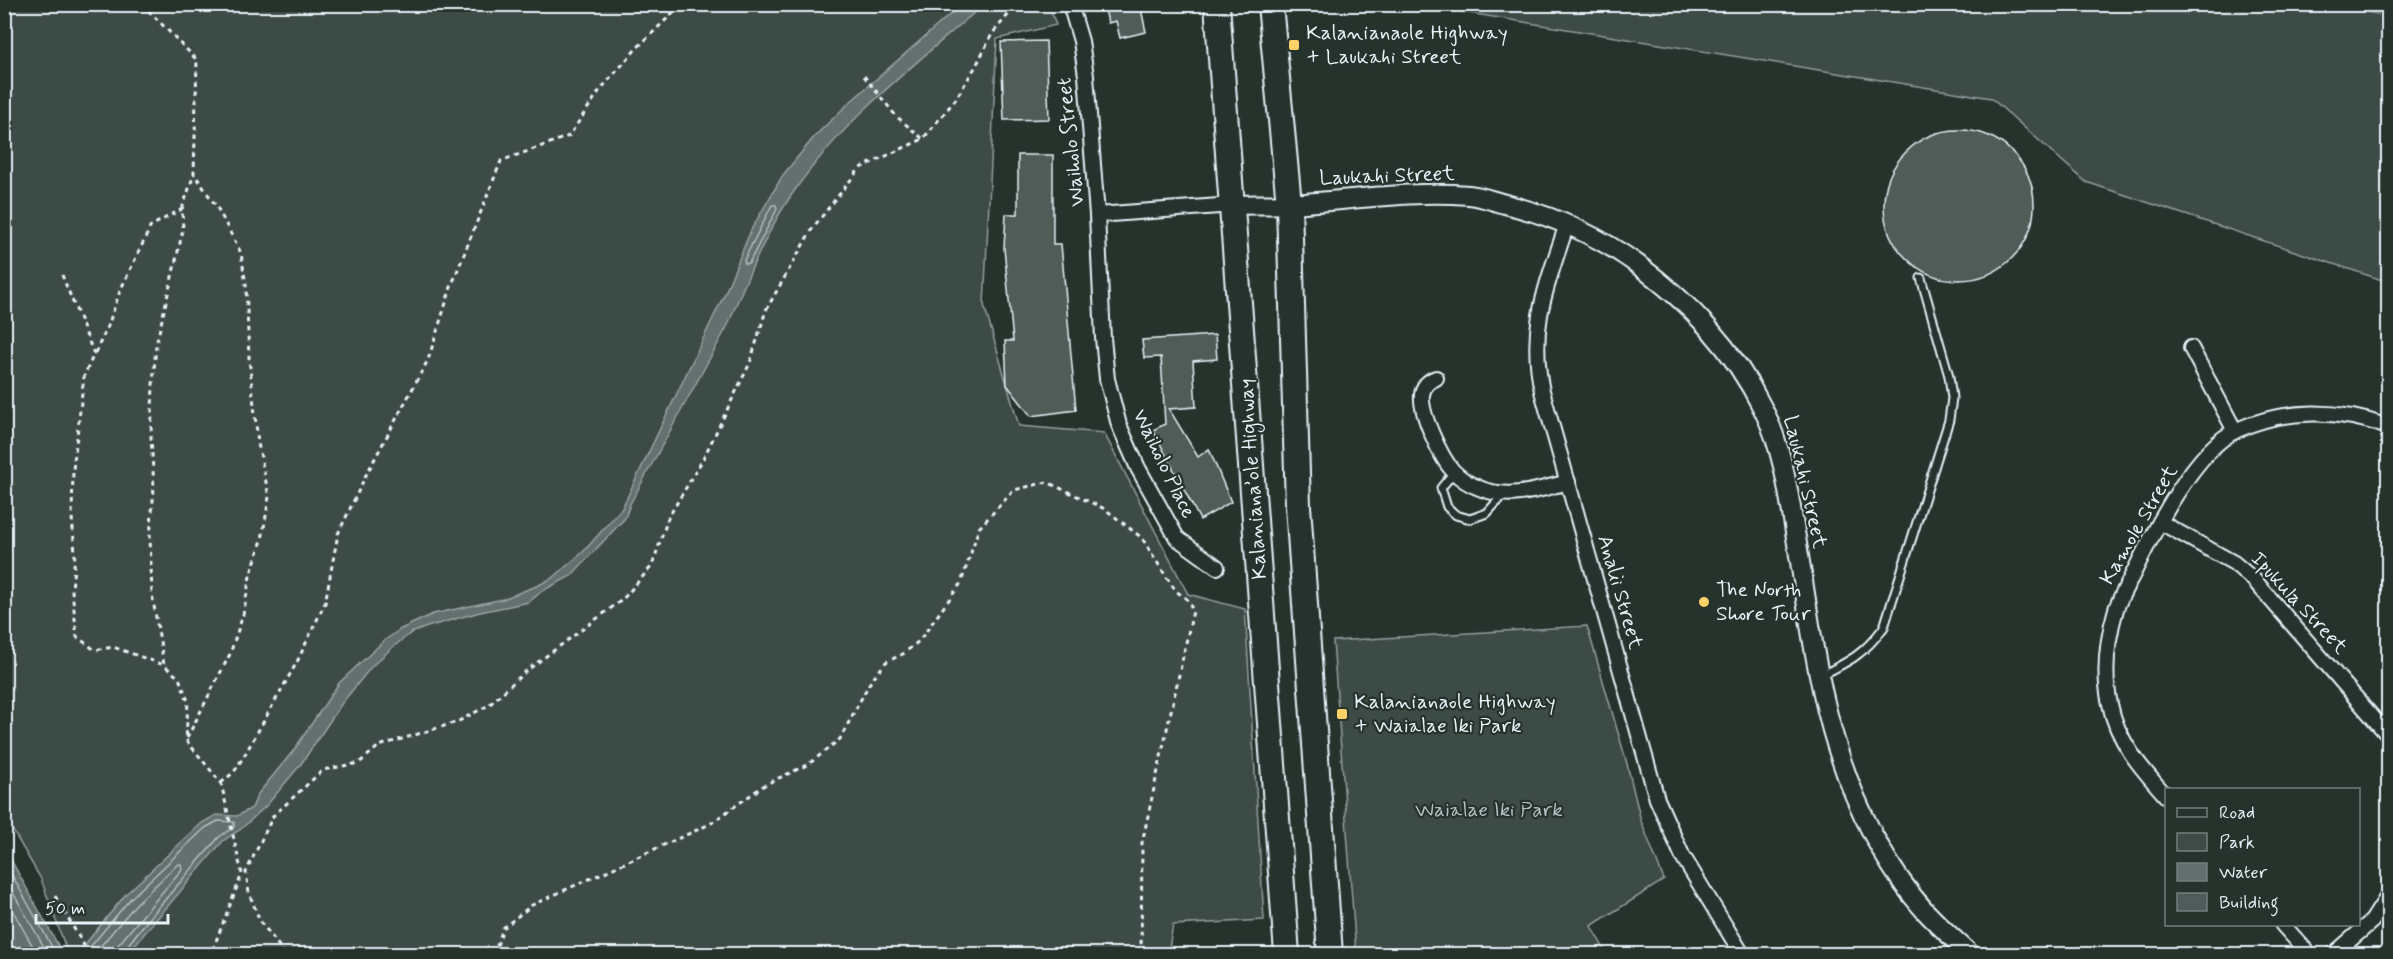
<svg xmlns="http://www.w3.org/2000/svg" width="2393" height="959" font-family="Mynerve,sans-serif">
	<rect width="100%" height="100%" fill="#26332d"/>
	<filter id="ink" filterUnits="userSpaceOnUse"><feTurbulence type="fractalNoise" baseFrequency=".0167" numOctaves="2"/><feDisplacementMap in="SourceGraphic" scale="12" xChannelSelector="R" yChannelSelector="G"/><feConvolveMatrix kernelMatrix="1 2 1 2 8 2 1 2 1" color-interpolation-filters="sRGB"/></filter>
	<g filter="url(#ink)">
		<!-- green -->
		<g fill="#3e4b47" stroke="#939ea0" stroke-width="1.5">
			<polygon points="1451,4 2326,4 2388,16 2388,282 2086,182 1991,98 1450,10"/>
			<polygon points="4,5 1049,5 1056,25 997,39 984,305 1019,426 1104,433 1188,594 1245,609 1264,920 1173,925 1168,954 68,954 41,879 5,817"/>
			<polygon points="1587,626 1626,760 1641,821 1664,880 1591,926 1607,954 1356,954 1333,641"/>
		</g>
		<!-- water -->
		<path fill="#636f6d" stroke="#98a3a5" stroke-width="1.5" d="M962,4L983,5C917,63 846,117 795,190C769,226 744,284 728,325L630,504L625,518L571,576L542,591L529,602L480,612L427,627L411,633L393,647L372,666L342,703L301,764L267,805L241,829L223,841L127,954H5V849L63,954L82,948L126,894L202,823L216,815L237,816L252,808L258,794L294,750L339,683L385,640L401,629L433,614L503,599L539,585L554,577L584,551L622,508L725,293L751,230L783,175L815,136L849,103Z"/>
		<g fill="none" stroke-linecap="round" stroke-linejoin="round">
			<!-- shore -->
			<g stroke="#b3bdc0" stroke-width="1.5">
				<polygon points="772,205 776,205 777,209 749,263 745,264 744,260"/>
				<polyline points="4,861 56,954"/>
				<polyline points="4,877 48,954"/>
				<polyline points="4,895 37,954"/>
				<path d="M81,954L86,952L131,898L205,828L218,821L234,822V827L219,837C205,855 125,942 123,954"/>
				<polyline points="94,954 136,904 178,864 181,864 182,869 118,945 116,954"/>
			</g>
		</g>
		<!-- building -->
		<g fill="#505c59" stroke="#e8f1f8" stroke-width="1.5">
			<polygon points="1104,4 1140,4 1146,32 1120,38 1116,21 1108,23"/>
			<polygon points="1046,41 1049,119 1004,120 1001,42"/>
			<circle cx="1959" cy="205" r="75"/>
			<polygon points="1018,155 1053,155 1053,244 1061,244 1076,410 1031,416 1007,385 1005,341 1013,341 1004,248 1006,214 1018,214"/>
			<polygon points="1215,335 1217,359 1193,361 1196,407 1169,409 1198,457 1209,449 1231,502 1200,520 1153,430 1165,424 1161,357 1144,358 1142,340"/>
		</g>
		<g fill="none" stroke-linecap="round" stroke-linejoin="round">
			<!-- service casing -->
			<g stroke="#e8f1f8" stroke-width="11">
				<g id="service">
					<polyline points="1454,472 1441,488 1447,507 1456,515 1470,519 1487,513 1504,494"/>
					<path d="M1820,676C1850,661 1864,654 1884,627L1949,420L1952,398L1949,376L1921,278"/>
				</g>
			</g>
			<!-- minor casing -->
			<g stroke="#e8f1f8" stroke-width="18">
				<g id="minor">
					<polyline points="1070,4 1081,41 1086,76 1097,215 1103,338 1107,379 1119,425 1138,468 1177,538 1217,567"/>
					<polyline points="1097,215 1233,205"/>
					<path d="M1567,224C1547,285 1528,326 1542,391L1657,799L1682,855L1742,954"/>
					<polyline points="2191,348 2235,431"/>
					<path d="M1436,378C1428,381 1423,386 1422,395C1420,413 1441,458 1453,471C1459,477 1469,484 1477,487C1506,501 1538,490 1568,482"/>
					<polyline points="2160,522 2234,563 2254,580 2388,735"/>
					<path d="M2166,796C2142,769 2117,741 2110,704C2103,673 2107,640 2116,609C2120,597 2128,584 2134,572C2154,531 2195,449 2237,430C2286,408 2340,409 2388,427"/>
					<polyline points="2282,924 2309,954"/>
					<polyline points="2334,954 2372,921 2388,896"/>
				</g>
			</g>
			<!-- tertiary casing -->
			<g stroke="#e8f1f8" stroke-width="22">
				<path id="tertiary" d="M1233,205C1251,204 1269,205 1287,204C1348,201 1409,190 1469,195C1481,196 1493,201 1505,204C1553,216 1597,235 1637,264C1691,304 1733,348 1763,409C1781,444 1788,488 1794,526C1807,599 1815,677 1837,747C1855,805 1885,867 1926,912C1940,927 1955,940 1970,954"/>
			</g>
			<!-- trunk casing -->
			<g stroke="#e8f1f8" stroke-width="28">
				<g id="trunk">
					<polyline points="1217,4 1287,954"/>
					<polyline points="1270,4 1289,204 1298,506 1330,954"/>
				</g>
			</g>
			<!-- path -->
			<g stroke="#e8f1f8" stroke-width="3" stroke-dasharray="4.5 4.5" stroke-linecap="butt">
				<polyline points="142,4 197,60 194,174 182,209 183,230 156,345 153,385 151,437 154,488 150,537 152,594 164,665 179,678 188,701 186,740 221,783 242,874 211,954"/>
				<polyline points="864,76 896,116 923,139"/>
				<polyline points="62,275 94,354 84,376 73,470 72,517 75,553 72,591 77,637 95,650 113,647 164,665"/>
				<polyline points="95,353 108,326 120,291 151,226 182,209"/>
				<polyline points="187,738 230,654 243,615 250,576 262,540 269,497 258,443 249,358 246,285 241,253 218,209 195,175"/>
				<polyline points="221,783 234,772 244,756 297,662 325,603 338,534 366,475 428,360 451,287 501,161 569,136 600,90 636,49 682,4"/>
				<polyline points="55,896 89,954"/>
				<polyline points="285,954 260,921 249,893 246,872 273,816 323,770 359,763 379,746 457,722 489,705 526,671 622,600 652,566 668,518 703,459 750,363 766,310 812,229 860,168 923,139 955,100 976,66 992,34 1013,9 1012,4"/>
				<polyline points="494,954 503,928 532,905 710,824 766,784 809,764 840,739 869,684 886,662 903,654 919,641 961,583 979,528 1014,490 1047,482 1105,509 1142,538 1169,581 1176,591 1188,600 1193,611 1142,843 1141,954"/>
			</g>
			<!-- service -->
			<use href="#service" stroke="#26332d" stroke-width="7"/>
			<!-- minor -->
			<use href="#minor" stroke="#26332d" stroke-width="14"/>
			<!-- tertiary -->
			<use href="#tertiary" stroke="#26332d" stroke-width="18"/>
			<!-- trunk -->
			<use href="#trunk" stroke="#26332d" stroke-width="24"/>
		</g>
	</g>
	<!-- markers -->
	<g fill="#ffd166" stroke="#26332d" stroke-width="2">
		<rect x="1288" y="39" width="12" height="12" rx="3"/>
		<circle cx="1704" cy="602" r="6"/>
		<rect x="1336" y="708" width="12" height="12" rx="3"/>
	</g>
	<g text-anchor="middle" dominant-baseline="central" stroke-width="4.5" stroke-linejoin="round" paint-order="stroke">
		<!-- poi labels -->
		<g font-size="21" fill="#e8f1f8" stroke="#26332d" text-anchor="start">
			<text x="1306" y="33">Kalanianaole Highway<tspan x="1306" dy="24">+ Laukahi Street</tspan></text>
			<text x="1716" y="590">The North<tspan x="1716" dy="24">Shore Tour</tspan></text>
			<text x="1354" y="702">Kalanianaole Highway<tspan x="1354" dy="24">+ Waialae Iki Park</tspan></text>
		</g>
		<!-- street labels -->
		<g font-size="21" fill="#e8f1f8" stroke="#26332d">
			<text transform="translate(1071 142) rotate(-96)">Waiholo Street</text>
			<text transform="translate(1387 176) rotate(-2)">Laukahi Street</text>
			<text transform="translate(1164 464) rotate(64)">Waiholo Place</text>
			<text transform="translate(1253 479) rotate(-94)">Kalaniana’ole Highway</text>
			<text transform="translate(1805 482) rotate(77)">Laukahi Street</text>
			<text transform="translate(2139 525) rotate(-60)">Kamole Street</text>
			<text transform="translate(1620 592) rotate(74)">Analii Street</text>
			<text transform="translate(2299 603) rotate(47)">Ipukula Street</text>
		</g>
		<!-- park labels -->
		<g font-size="21" fill="#b5bfc3" stroke="#26332d">
			<text x="1489" y="810">Waialae Iki Park</text>
		</g>
	</g>
	<!-- margin -->
	<rect width="2393" height="959" fill="none" stroke="#26332d" stroke-width="24"/>
	<rect x="12" y="12" width="2369" height="935" fill="none" stroke="#e8f1f8" stroke-width="2" filter="url(#ink)"/>
	<!-- legend -->
	<rect x="2165" y="788" width="195" height="138" fill="#26332d" stroke="#747f7e" stroke-width="1.5"/>
	<rect x="2177" y="808" width="30" height="9" fill="#26332d" stroke="#747f7e" stroke-width="1.5"/>
	<text x="2219" y="818" font-size="18" fill="#e8f1f8">Road</text>
	<rect x="2177" y="833" width="30" height="18" fill="#3e4b47" stroke="#747f7e" stroke-width="1.5"/>
	<text x="2219" y="848" font-size="18" fill="#e8f1f8">Park</text>
	<rect x="2177" y="863" width="30" height="18" fill="#636f6d" stroke="#747f7e" stroke-width="1.5"/>
	<text x="2219" y="878" font-size="18" fill="#e8f1f8">Water</text>
	<rect x="2177" y="893" width="30" height="18" fill="#505c59" stroke="#747f7e" stroke-width="1.5"/>
	<text x="2219" y="908" font-size="18" fill="#e8f1f8">Building</text>
	<!-- scale -->
	<path d="M36 914v9h132v-9" fill="none" stroke="#e8f1f8" stroke-width="3"/>
	<text x="45" y="914" font-size="18" fill="#e8f1f8" stroke="#26332d" stroke-width="4.5" paint-order="stroke">50 m</text>
</svg>
